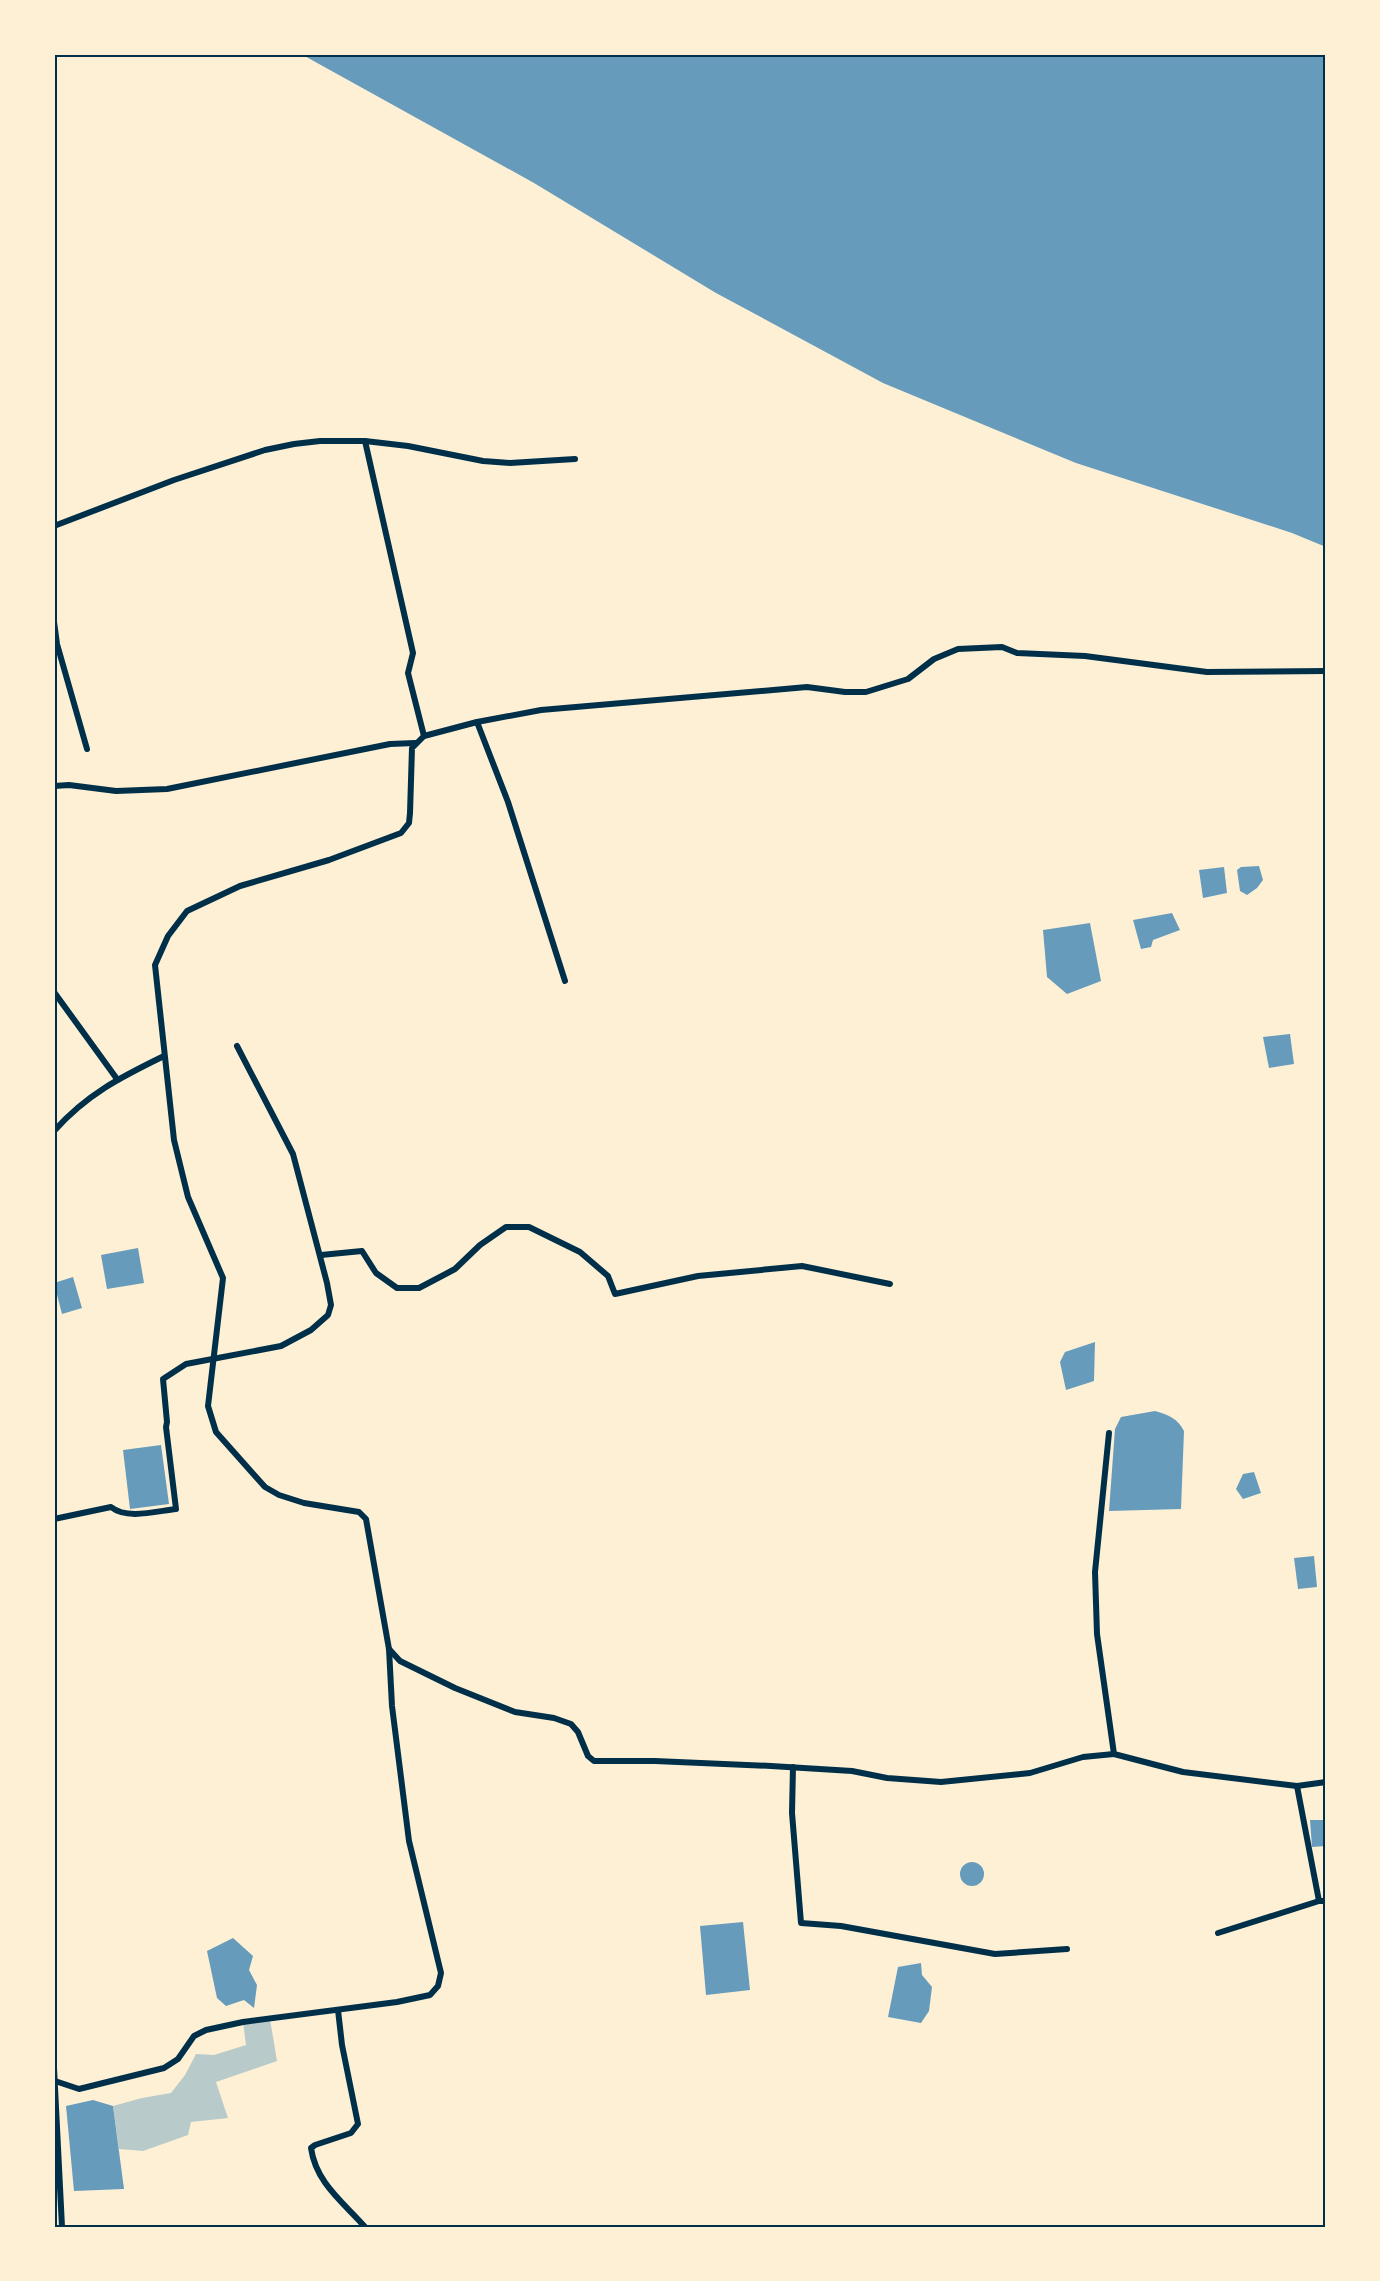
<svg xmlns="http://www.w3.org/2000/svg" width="1380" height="2281" font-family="'Fira Sans Condensed',sans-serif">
	<rect width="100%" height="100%" fill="#fdf0d5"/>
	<!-- green -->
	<polygon fill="#b9caca" points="270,2019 277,2061 216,2082 228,2118 191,2122 188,2135 143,2151 119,2149 113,2106 142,2098 171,2093 185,2075 196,2054 214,2055 246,2045 243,2022"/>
	<!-- water -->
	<g fill="#669bbc">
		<polygon points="301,54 1326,54 1326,547 1292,533 1076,463 883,383 716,293 534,183"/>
		<polygon points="1259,866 1263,880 1257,888 1247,895 1240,891 1237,870 1241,867"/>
		<polygon points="1224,867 1227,893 1203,898 1199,870"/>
		<polygon points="1172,913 1180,930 1153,940 1151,947 1141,949 1133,920"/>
		<polygon points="1090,923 1101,981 1067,994 1047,977 1043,930"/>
		<polygon points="1290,1034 1294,1064 1269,1068 1263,1037"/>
		<polygon points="138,1248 144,1283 107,1289 101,1255"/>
		<polygon points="73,1277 82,1308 62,1314 54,1283"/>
		<polygon points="1095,1342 1094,1381 1066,1390 1060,1362 1065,1352"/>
		<path d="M1155,1411C1169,1415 1177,1418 1184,1431L1181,1509L1109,1511L1115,1429L1121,1417Z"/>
		<polygon points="161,1445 169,1504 130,1509 123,1450"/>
		<polygon points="1254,1472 1261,1493 1243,1499 1236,1489 1243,1474"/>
		<polygon points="1314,1556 1317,1587 1298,1589 1294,1558"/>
		<polygon points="1310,1820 1326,1820 1326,1846 1312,1847"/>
		<circle cx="972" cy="1874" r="12"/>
		<polygon points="743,1922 750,1990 706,1995 700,1926"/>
		<polygon points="233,1938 253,1956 249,1970 257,1985 254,2008 244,2000 226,2006 217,1998 207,1951"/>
		<polygon points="921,1963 922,1975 932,1987 929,2011 921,2023 888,2017 898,1967"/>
		<polygon points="93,2100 113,2106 124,2189 74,2191 66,2106"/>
	</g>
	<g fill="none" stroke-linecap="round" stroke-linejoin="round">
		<!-- minor -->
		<g stroke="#003049" stroke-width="6">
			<polyline points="365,441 413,653 408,673 424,736"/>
			<polyline points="54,526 174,480 265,450 294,444 320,441 365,441 408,446 483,461 510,463 575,459"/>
			<polyline points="54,622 57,644 87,749"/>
			<polyline points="477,722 508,802 565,981"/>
			<polyline points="54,786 69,785 116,791 167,789 390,744 415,743"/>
			<polyline points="54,992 117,1079"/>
			<path d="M54,1131C87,1094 121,1077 164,1056"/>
			<polyline points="321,1255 362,1251 376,1273 397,1288 419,1288 455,1269 480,1245 506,1227 529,1227 580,1252 608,1276 615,1294 698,1276 802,1266 890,1284"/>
			<polyline points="1109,1433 1095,1572 1097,1634 1114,1754 1183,1772 1297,1786 1326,1782"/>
			<path d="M54,1519L111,1507C127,1520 157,1511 176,1509L166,1427L167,1422L163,1379L186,1364L281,1346L311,1330L328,1315L331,1305L327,1283L293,1154L237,1046"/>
			<polyline points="389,1649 400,1661 455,1688 515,1712 554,1718 571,1724 578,1732 588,1756 594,1761 655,1761 771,1766 852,1771 887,1778 941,1782 1030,1773 1083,1757 1114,1754"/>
			<polyline points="793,1767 792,1813 801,1923 841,1926 995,1954 1067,1949"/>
			<polyline points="1297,1786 1319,1901 1326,1901"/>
			<polyline points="1218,1933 1319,1901"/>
			<path d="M338,2010L342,2045L358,2124L351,2133L315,2145L311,2148C316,2183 343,2202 365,2227"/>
			<polyline points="54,2068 62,2227"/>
			<polyline points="55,2081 79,2089 164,2068 178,2059 194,2036 206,2030 243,2022 397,2002 430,1995 438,1986 441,1973 409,1841 392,1706 389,1649 366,1519 359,1512 304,1503 279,1495 265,1487 216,1432 208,1406 223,1278 188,1197 174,1140 155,965 168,936 187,911 240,886 329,860 401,833 409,823 410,813 412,748 424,736 477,722 541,710 807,687 845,692 866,692 908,679 934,659 958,649 1002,647 1017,653 1085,656 1207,672 1326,671"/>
		</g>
	</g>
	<!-- border -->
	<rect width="1380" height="2281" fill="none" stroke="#fdf0d5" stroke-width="111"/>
	<rect x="56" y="56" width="1268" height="2170" fill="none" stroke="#003049" stroke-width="2"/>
</svg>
